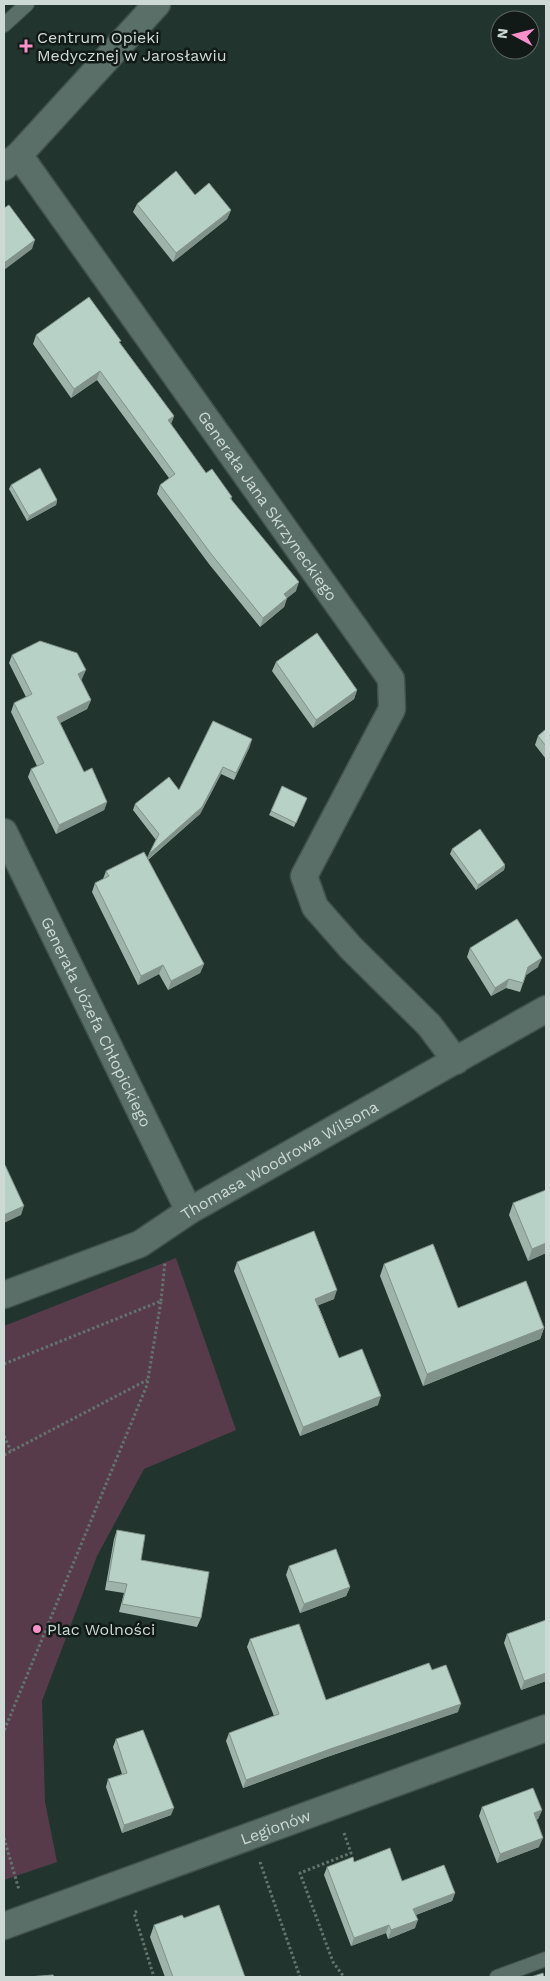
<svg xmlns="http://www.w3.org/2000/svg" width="550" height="1981" font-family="'Work Sans',sans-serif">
	<rect width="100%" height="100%" fill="#21352e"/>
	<!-- green -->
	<polygon fill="#583b4a" points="176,1258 236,1430 144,1469 97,1556 42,1701 45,1802 57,1862 4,1880 4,1326"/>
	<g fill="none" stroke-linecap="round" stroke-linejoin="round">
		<!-- lane casing -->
		<g stroke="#40524b" stroke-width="16">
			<g id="lane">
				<polyline points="4,25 27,4"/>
				<polyline points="497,1977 546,1959"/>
			</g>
		</g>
		<!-- street casing -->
		<g stroke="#40524b" stroke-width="29">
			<g id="street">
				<path id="s1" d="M19,155L391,679L392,709L304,876L315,907L351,948L429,1025L456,1061"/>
				<polyline points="4,167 19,155 157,4"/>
				<path id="s2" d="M4,832L189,1211"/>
				<path id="s3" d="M4,1295L140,1244L189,1211L546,1009"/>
				<path id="s4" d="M4,1926L546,1728"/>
			</g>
		</g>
		<!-- path -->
		<g stroke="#63746e" stroke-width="3" stroke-dasharray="2.5 2.5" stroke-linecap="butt">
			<polyline points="161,1301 165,1262"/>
			<polyline points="4,1364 161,1301 147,1385 4,1731"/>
			<polyline points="4,1436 11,1451"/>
			<polyline points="4,1455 147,1380"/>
			<polyline points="344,1833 351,1853 300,1873 333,1962 344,1977"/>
			<polyline points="4,1838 19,1890"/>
			<polyline points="260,1862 300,1977"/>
			<polyline points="137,1911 134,1913 154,1977"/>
		</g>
		<!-- lane -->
		<use href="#lane" stroke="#596f67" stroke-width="14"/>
		<!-- street -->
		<use href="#street" stroke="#596f67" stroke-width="26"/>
	</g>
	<!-- wall -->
	<g fill="#9eb4ab">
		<polygon points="195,195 231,210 227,219 173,262 133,212 137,204"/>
		<polygon points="36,335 120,343 174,416 171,424 206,473 232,497 231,500 296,591 287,598 284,607 260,627 209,564 157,494 160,485 169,478 97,380 71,398 33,344"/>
		<polygon points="11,485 57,500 56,505 27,521 9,489"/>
		<polygon points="12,655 82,679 81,680 91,700 87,709 60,723 84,772 107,802 104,810 56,834 28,777 31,769 37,766 11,712 14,703 26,697 9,663"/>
		<polygon points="276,662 357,690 354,699 313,728 272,671"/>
		<polygon points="546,729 546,759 535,745 538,736"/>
		<polygon points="250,746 234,780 221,774 200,814 148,860 204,964 200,973 168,990 159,974 138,985 92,892 95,883 103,879 106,871 147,858 156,840 133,810 135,804 179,790"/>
		<polygon points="307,798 294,827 269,815 271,811"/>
		<polygon points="452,849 505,865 504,870 476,890 450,854"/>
		<polygon points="470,948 538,967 526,975 520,992 506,988 491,996 467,957"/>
		<polygon points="546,1190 546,1253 528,1261 509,1215 513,1203"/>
		<polygon points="237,1262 334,1299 318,1305 339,1358 378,1405 300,1436 234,1271"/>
		<polygon points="384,1264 458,1308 544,1328 540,1339 423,1386 380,1276"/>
		<polygon points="117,1530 141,1560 201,1618 197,1627 119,1612 124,1593 105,1590 114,1539"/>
		<polygon points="289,1566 350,1587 346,1596 300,1613 286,1575"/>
		<polygon points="546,1620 546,1681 521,1690 504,1643 507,1634"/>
		<polygon points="250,1639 326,1700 432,1670 458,1712 327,1757 243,1788 226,1741 229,1733 274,1716 247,1647"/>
		<polygon points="116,1739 171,1815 122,1833 106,1787 108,1779 122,1774 113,1747"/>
		<polygon points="482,1807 542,1810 538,1819 536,1820 539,1847 497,1863 479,1816"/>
		<polygon points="354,1862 402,1881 455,1893 452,1901 416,1915 415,1928 388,1939 386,1933 351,1946 324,1875 327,1867"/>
		<polygon points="184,1918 245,1977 165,1977 150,1937 154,1925"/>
	</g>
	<!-- shaded-wall -->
	<g fill="#81928b">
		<polygon points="231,210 227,219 173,262 176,253"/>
		<polygon points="35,240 32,249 4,270 4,263"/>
		<polygon points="100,371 97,380 71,398 74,389"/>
		<polygon points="174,416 171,424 168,420"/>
		<polygon points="57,500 56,505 27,521 29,516"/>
		<polygon points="299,582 296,591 281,603 284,594"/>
		<polygon points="287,598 284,607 260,627 263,618"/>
		<polygon points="86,670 82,679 74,683 78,674"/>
		<polygon points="357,690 354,699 313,728 316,720"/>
		<polygon points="91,700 87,709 54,726 57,717"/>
		<polygon points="252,739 250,746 234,780 236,773"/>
		<polygon points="223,767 221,774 200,814 146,861 149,854"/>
		<polygon points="107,802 104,810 56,834 59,825"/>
		<polygon points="505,865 504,870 476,890 478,885"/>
		<polygon points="542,958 538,967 525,976 528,967"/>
		<polygon points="204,964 200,973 168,990 171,981"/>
		<polygon points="163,965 159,974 138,985 141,976"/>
		<polygon points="509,979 506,988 491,996 495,988"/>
		<polygon points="24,1206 21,1215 4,1223 4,1215"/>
		<polygon points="546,1243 546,1253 528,1261 532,1249"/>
		<polygon points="337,1290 334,1299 312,1308 315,1299"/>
		<polygon points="544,1328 540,1339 423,1386 427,1374"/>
		<polygon points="381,1396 378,1405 300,1436 303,1427"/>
		<polygon points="350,1587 346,1596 300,1613 304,1604"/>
		<polygon points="546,1673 546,1681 521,1690 524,1681"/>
		<polygon points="461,1704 458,1712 327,1757 243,1788 246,1780 330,1749"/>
		<polygon points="174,1808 171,1815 122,1833 124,1825"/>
		<polygon points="542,1810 538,1819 531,1822 534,1813"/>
		<polygon points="543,1838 539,1847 497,1863 500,1854"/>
		<polygon points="455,1893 452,1901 410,1917 413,1909"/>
		<polygon points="418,1920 415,1928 388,1939 391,1930"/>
		<polygon points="389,1925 386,1933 351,1946 354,1938"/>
	</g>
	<!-- building -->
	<g fill="#b8d1c7" stroke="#81928b">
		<polygon points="176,171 195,195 209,183 231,210 176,253 137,204"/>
		<polygon points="9,205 35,240 4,263 4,208"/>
		<polygon points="89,297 121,341 119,342 174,416 168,420 206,473 212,469 232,497 230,498 299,582 284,594 287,598 263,618 212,555 160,485 175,474 100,371 74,389 36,335"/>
		<polygon points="40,468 57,500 29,516 11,485"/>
		<polygon points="317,633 357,690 316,720 276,662"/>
		<polygon points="40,641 77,653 86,670 78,674 91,700 57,717 84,772 92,768 107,802 59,825 31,769 44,763 14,703 32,694 12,655"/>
		<polygon points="213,721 252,739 236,773 223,767 202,807 149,854 159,834 135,804 169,777 179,790"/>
		<polygon points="546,729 546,746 538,736"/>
		<polygon points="282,786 307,798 296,823 271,811"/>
		<polygon points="480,829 505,865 478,885 452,849"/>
		<polygon points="144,852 204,964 171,981 163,965 141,976 95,883 109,876 106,871"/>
		<polygon points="517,919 542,958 528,967 523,983 509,979 495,988 470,948"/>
		<polygon points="5,1165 24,1206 4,1215 4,1166"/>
		<polygon points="546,1190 546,1243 532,1249 513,1203"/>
		<polygon points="314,1231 337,1290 315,1299 339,1358 362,1349 381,1396 303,1427 237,1262"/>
		<polygon points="433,1244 458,1308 526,1281 544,1328 427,1374 384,1264"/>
		<polygon points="117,1530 145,1535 141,1560 209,1572 201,1618 122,1604 127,1584 108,1581"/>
		<polygon points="336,1549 350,1587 304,1604 289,1566"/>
		<polygon points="546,1620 546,1673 524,1681 507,1634"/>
		<polygon points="299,1624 326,1700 429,1663 432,1670 446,1665 461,1704 330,1749 246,1780 229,1733 279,1714 250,1639"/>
		<polygon points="143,1730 174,1808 124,1825 108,1779 127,1773 116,1739"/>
		<polygon points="533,1788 542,1810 534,1813 543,1838 500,1854 482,1807"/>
		<polygon points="390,1848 402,1881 444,1865 455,1893 413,1909 418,1920 391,1930 389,1925 354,1938 327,1867 353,1857 354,1862"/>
		<polygon points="219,1905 245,1977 173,1977 154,1925 182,1915 184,1918"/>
		<polygon points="543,1973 544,1977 546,1976 546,1977 531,1977"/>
		<polygon points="53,1975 54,1977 28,1977"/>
	</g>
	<!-- markers -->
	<g fill="#f98fc9" stroke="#121a17" stroke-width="2">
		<path d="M23.5 38.5h5v5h5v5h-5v5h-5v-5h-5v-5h5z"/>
		<circle cx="37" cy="1629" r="5"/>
	</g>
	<g text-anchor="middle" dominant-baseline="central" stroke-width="5" stroke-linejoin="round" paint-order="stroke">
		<!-- poi labels -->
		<g font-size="16" fill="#cdd9d4" stroke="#121a17" text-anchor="start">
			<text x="37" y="37">Centrum Opieki<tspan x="37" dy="18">Medycznej w Jarosławiu</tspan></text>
			<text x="47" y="1629">Plac Wolności</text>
		</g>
		<!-- street labels -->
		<g font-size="16" fill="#cdd9d4" stroke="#121a17">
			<text stroke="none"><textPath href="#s1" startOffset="430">Generała Jana Skrzyneckiego</textPath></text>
			<text stroke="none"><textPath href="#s2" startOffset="211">Generała Józefa Chłopickiego</textPath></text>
			<text stroke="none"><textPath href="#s3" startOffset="308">Thomasa Woodrowa Wilsona</textPath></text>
			<text stroke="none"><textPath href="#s4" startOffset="289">Legionów</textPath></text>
		</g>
	</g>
	<!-- border -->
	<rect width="550" height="1981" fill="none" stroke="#cdd9d4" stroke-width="10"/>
	<!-- north arrow -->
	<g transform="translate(515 35) rotate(277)"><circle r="24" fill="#121a17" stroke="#5d6663"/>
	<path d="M0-4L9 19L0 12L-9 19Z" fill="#f98fc9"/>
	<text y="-8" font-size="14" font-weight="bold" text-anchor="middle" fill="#cdd9d4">N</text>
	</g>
</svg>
